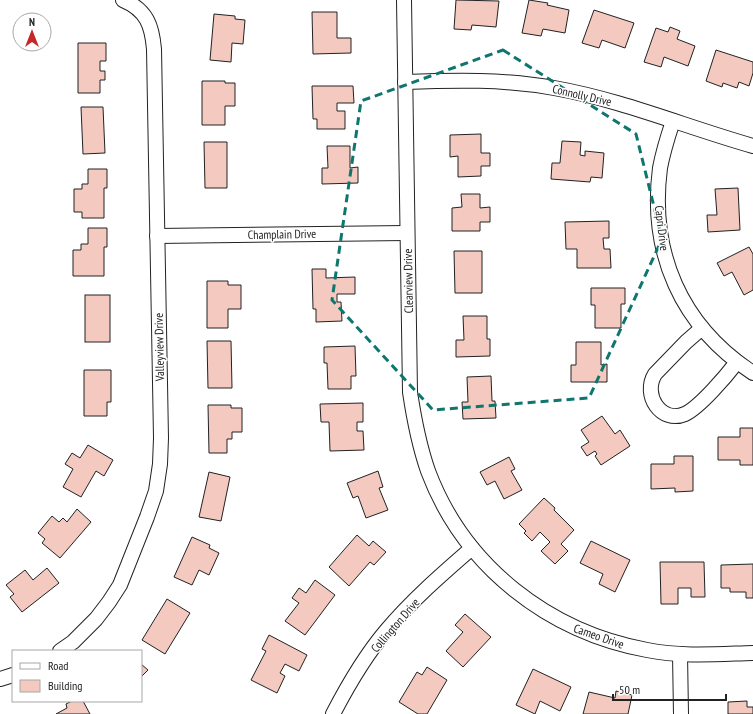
<svg xmlns="http://www.w3.org/2000/svg" width="753" height="714" font-family="'PT Sans Narrow',sans-serif">
	<rect width="100%" height="100%" fill="#fff"/>
	<!-- building -->
	<g fill="#f3c9c0" stroke="#222">
		<polygon points="456,0 499,1 496,27 472,25 471,30 454,29"/>
		<polygon points="529,0 548,3 547,5 569,10 565,33 543,29 541,36 522,33"/>
		<polygon points="594,10 634,23 625,48 602,40 599,48 582,43"/>
		<polygon points="312,12 337,12 337,38 351,38 351,53 313,54"/>
		<polygon points="214,14 235,16 235,19 245,20 243,44 232,43 231,62 210,60"/>
		<polygon points="670,27 680,31 677,39 695,46 688,66 664,57 661,67 644,62 656,28 668,32"/>
		<polygon points="78,43 106,43 106,61 100,61 100,71 105,71 105,80 100,80 100,93 78,93"/>
		<polygon points="716,50 753,62 753,73 749,86 739,82 737,88 723,83 722,87 706,81"/>
		<polygon points="202,81 225,81 225,83 235,83 235,106 225,106 225,125 202,125"/>
		<polygon points="312,86 353,86 354,103 337,103 337,111 345,111 345,129 317,129 317,119 313,119"/>
		<polygon points="81,107 103,107 105,153 83,154"/>
		<polygon points="481,134 481,153 490,153 490,166 481,166 481,176 458,177 458,156 450,157 450,135"/>
		<polygon points="562,141 581,142 580,155 585,156 585,151 604,153 602,178 591,177 590,182 551,179 552,163 560,163"/>
		<polygon points="204,142 227,142 227,188 205,188"/>
		<polygon points="327,146 350,146 350,168 358,167 358,183 322,184 322,168 328,168"/>
		<polygon points="88,169 107,169 107,188 104,188 104,218 82,218 82,212 74,212 74,189 82,189 82,184 88,184"/>
		<polygon points="738,188 740,230 708,232 707,215 717,215 715,189"/>
		<polygon points="461,194 480,194 480,208 490,207 490,222 480,222 480,231 452,231 452,208 462,207"/>
		<polygon points="609,221 609,238 603,238 604,249 610,249 611,268 577,268 577,249 566,249 565,222"/>
		<polygon points="88,228 107,228 107,247 104,247 104,276 73,276 73,250 81,250 81,244 88,244"/>
		<polygon points="749,247 753,254 753,290 744,295 732,272 724,276 717,263"/>
		<polygon points="454,251 482,251 482,293 455,293"/>
		<polygon points="312,269 326,269 326,278 355,277 355,294 337,294 337,302 341,302 342,321 316,322 316,309 313,309"/>
		<polygon points="207,281 228,281 228,285 241,285 241,309 228,309 228,328 207,328"/>
		<polygon points="591,288 625,288 625,304 621,304 621,328 595,328 595,305 591,305"/>
		<rect x="85" y="295" width="25" height="47"/>
		<polygon points="463,316 487,316 487,339 490,339 490,356 456,357 456,340 464,340"/>
		<polygon points="207,341 231,341 232,388 208,388"/>
		<polygon points="576,342 601,342 601,365 607,364 607,382 571,382 571,365 576,365"/>
		<polygon points="355,346 356,376 351,376 351,389 328,389 327,363 324,363 324,347"/>
		<polygon points="84,370 111,370 111,402 107,402 107,416 84,416"/>
		<polygon points="491,376 492,401 495,401 496,418 463,419 462,402 468,402 467,377"/>
		<polygon points="363,403 363,422 357,422 357,431 363,431 364,450 330,451 329,422 321,422 320,404"/>
		<polygon points="208,405 231,405 231,408 242,408 242,432 232,432 232,439 227,439 227,453 209,453"/>
		<polygon points="602,416 615,434 620,430 630,446 601,465 595,456 597,454 595,451 587,456 581,447 589,442 581,430"/>
		<polygon points="740,428 753,428 753,465 740,465 740,460 718,460 718,437 740,437"/>
		<polygon points="88,445 113,460 104,476 96,471 81,497 63,487 73,469 65,464 72,453 80,458"/>
		<polygon points="674,456 693,456 693,491 675,492 675,488 651,489 651,464 674,464"/>
		<polygon points="509,457 515,469 511,471 522,490 504,499 495,481 487,485 480,472"/>
		<polygon points="378,471 383,487 379,488 388,510 366,518 358,496 353,498 347,483"/>
		<polygon points="209,472 230,477 221,521 199,517"/>
		<polygon points="544,498 555,508 554,510 574,530 561,544 568,551 555,564 541,551 550,542 540,532 532,541 524,533 526,531 519,524"/>
		<polygon points="77,509 91,522 60,558 42,543 45,539 38,533 52,516 59,522 63,518 67,522"/>
		<polygon points="357,535 369,546 373,541 386,552 374,565 370,562 349,586 329,567"/>
		<polygon points="192,537 210,545 209,548 219,553 209,575 199,570 192,585 174,577"/>
		<polygon points="591,541 630,560 615,592 599,584 603,574 580,563"/>
		<polygon points="660,562 704,562 705,597 691,597 691,588 678,588 678,604 661,604"/>
		<polygon points="753,564 753,598 746,598 746,592 730,592 730,588 721,588 721,565"/>
		<polygon points="47,568 59,583 22,612 10,597 14,594 6,585 25,570 33,580"/>
		<polygon points="315,580 335,595 305,635 285,621 299,603 292,598 299,588 306,593"/>
		<polygon points="167,599 190,613 165,654 142,640"/>
		<polygon points="465,614 491,637 463,667 446,651 463,632 455,625"/>
		<polygon points="269,635 307,655 299,671 285,664 280,673 285,676 277,693 251,680 266,651 262,649"/>
		<polygon points="141,664 148,670 141,677"/>
		<polygon points="427,667 447,680 427,714 418,714 399,702 417,672 422,675"/>
		<polygon points="533,669 571,687 560,711 540,701 535,714 516,705"/>
		<polygon points="616,691 632,695 628,714 583,714 589,692 615,698"/>
		<polygon points="72,701 83,701 90,714 56,714 67,708 66,704"/>
		<polygon points="747,701 747,707 753,707 753,714 728,714 728,702"/>
	</g>
	<g fill="none" stroke-linecap="round" stroke-linejoin="round">
		<!-- minor casing -->
		<g stroke="#222" stroke-width="16">
			<g id="minor">
				<path d="M404,0L410,392C414,419 419,445 428,471C464,567 549,632 647,650C682,657 718,654 753,653"/>
				<path d="M405,82C455,80 504,79 554,88C622,100 686,127 753,146"/>
				<path d="M673,121C668,136 663,152 660,168C649,253 681,326 753,373"/>
				<polyline points="157,236 407,233"/>
				<path d="M702,328L686,342L655,374C642,395 661,424 685,414C700,407 727,375 737,362"/>
				<path d="M60,651L73,642L96,619L109,602L120,585L147,517L156,491L160,464L161,438L154,49C152,26 147,10 123,0"/>
				<polyline points="680,654 681,714"/>
				<polyline points="0,679 13,675"/>
				<path d="M333,714C348,685 365,656 386,631C411,601 442,574 472,548"/>
			</g>
		</g>
		<!-- minor -->
		<use href="#minor" stroke="#fff" stroke-width="14"/>
	</g>
	<!-- marked area -->
	<path fill="none" stroke="#0f766e" stroke-width="3" stroke-dasharray="8 5" stroke-linejoin="round" d="M503,50L636,134L662,239L589,398L433,410L332,300L361,101Z"/>
	<g text-anchor="middle" dominant-baseline="central" stroke-width="3" stroke-linejoin="round" paint-order="stroke">
		<!-- street labels -->
		<g font-size="12" fill="#222" stroke="#fff">
			<text transform="translate(582 95) rotate(13)">Connolly Drive</text>
			<text transform="translate(662 228) rotate(83)">Capri Drive</text>
			<text transform="translate(282 234) rotate(-1)">Champlain Drive</text>
			<text transform="translate(408 281) rotate(-91)">Clearview Drive</text>
			<text transform="translate(159 347) rotate(-91)">Valleyview Drive</text>
			<text transform="translate(395 625) rotate(-49)">Collington Drive</text>
			<text transform="translate(599 636) rotate(19)">Cameo Drive</text>
		</g>
	</g>
	<!-- legend -->
	<rect x="12" y="650" width="130" height="52" fill="#ffffff" stroke="#a7a7a7"/>
	<rect x="20" y="663" width="20" height="6" fill="#ffffff" stroke="#a7a7a7"/>
	<text x="48" y="670" font-size="12" fill="#222222">Road</text>
	<rect x="20" y="680" width="20" height="12" fill="#f3c9c0" stroke="#a7a7a7"/>
	<text x="48" y="690" font-size="12" fill="#222222">Building</text>
	<!-- north arrow -->
	<g transform="translate(32 32)"><circle r="19" fill="#ffffff" stroke="#a7a7a7"/>
	<path d="M0-3L7 15L0 10L-7 15Z" fill="#c62828"/>
	<text y="-6" font-size="11" font-weight="bold" text-anchor="middle" fill="#222222">N</text>
	</g>
	<!-- scale -->
	<path d="M613 694v6h113v-6" fill="none" stroke="#222222" stroke-width="2"/>
	<text x="619" y="694" font-size="12" fill="#222222" stroke="#ffffff" stroke-width="3" paint-order="stroke">50 m</text>
</svg>
